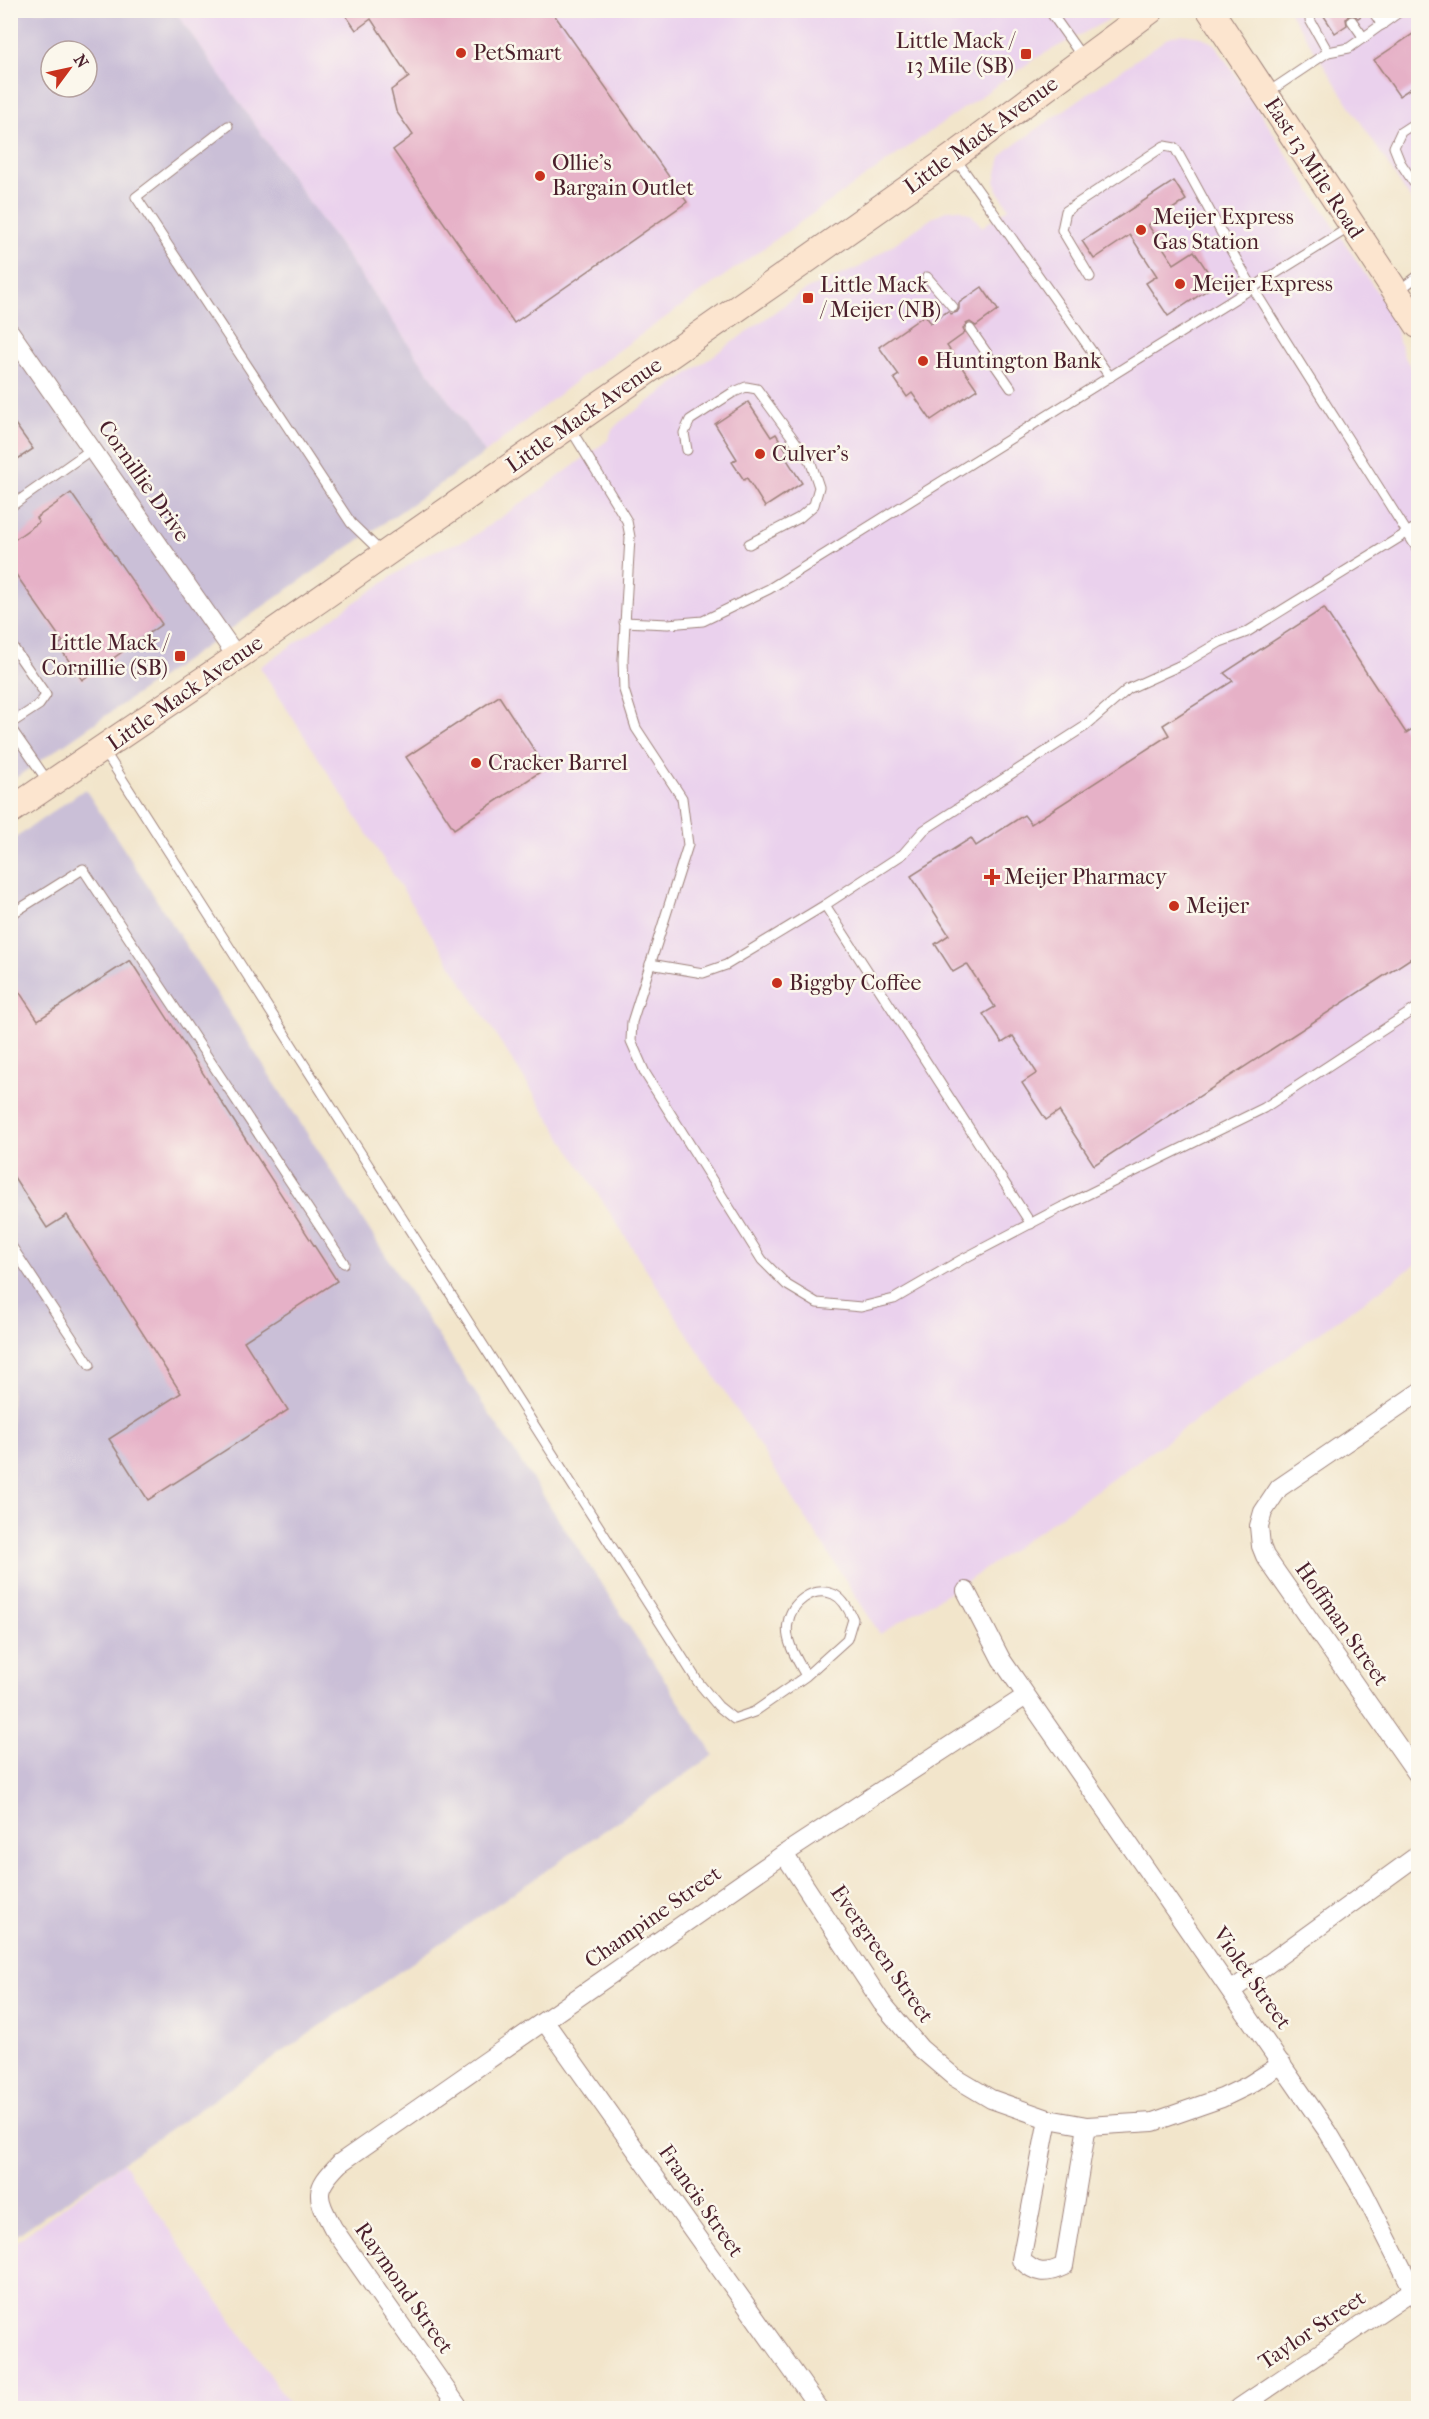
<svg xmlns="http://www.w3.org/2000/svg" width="1429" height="2419" font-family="'IM FELL French Canon',serif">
	<rect width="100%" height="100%" fill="#fbf7ec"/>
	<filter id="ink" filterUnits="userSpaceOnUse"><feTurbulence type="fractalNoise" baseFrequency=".0167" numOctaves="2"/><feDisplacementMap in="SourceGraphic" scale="12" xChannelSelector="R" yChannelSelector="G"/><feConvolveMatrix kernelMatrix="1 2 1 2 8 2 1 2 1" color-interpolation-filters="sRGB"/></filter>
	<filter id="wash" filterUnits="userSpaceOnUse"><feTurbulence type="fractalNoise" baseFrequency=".008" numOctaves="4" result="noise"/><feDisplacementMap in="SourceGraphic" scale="24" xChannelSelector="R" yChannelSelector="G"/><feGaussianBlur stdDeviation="1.35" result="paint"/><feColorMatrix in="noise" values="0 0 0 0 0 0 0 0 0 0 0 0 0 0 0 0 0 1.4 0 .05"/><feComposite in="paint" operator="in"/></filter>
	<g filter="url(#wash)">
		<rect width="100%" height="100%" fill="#f2e5cb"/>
		<!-- built -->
		<g fill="#ead1ed">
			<polygon points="175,11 1120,11 1108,20 1036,58 802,221 581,377 485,453"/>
			<polygon points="1289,11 1418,11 1418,211"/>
			<polygon points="1180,34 1202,37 1215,44 1390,312 1403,354 1418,380 1418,1263 975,1576 880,1634 260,667 418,559 434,551 469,539 538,492 608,440 612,430 620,422 807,289 860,267 935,216 948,210 959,209 971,214 982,227 1009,208 998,191 995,181 1001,157 1007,150 1169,37"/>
			<polygon points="123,2162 292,2408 11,2408 11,2246"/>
		</g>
		<!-- industrial -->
		<g fill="#cabfd7" fill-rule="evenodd">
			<path d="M11,11H175L485,453L11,781ZM51,51H87V87H51Z"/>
			<polygon points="85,789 428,1321 714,1755 11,2239 11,841"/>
		</g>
		<g id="blocks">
			<!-- building -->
			<g fill="#e6b1c7">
				<polygon points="342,10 551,10 687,202 514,323 393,150 413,135 396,111 391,90 409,77 371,19 356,30"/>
				<polygon points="1320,10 1365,10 1366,12 1358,18 1354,15 1349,15 1346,19 1347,25 1335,33"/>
				<polygon points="1419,30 1419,83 1399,96 1374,60"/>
				<polygon points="1174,181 1186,200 1148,225 1174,264 1194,251 1216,284 1168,316 1146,283 1157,276 1130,235 1094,259 1082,241"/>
				<polygon points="982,287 998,310 976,326 970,322 966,324 963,329 965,333 947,346 977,389 931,420 912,393 907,397 894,378 899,375 879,347 925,315 931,323 948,311 951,314 957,312 959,309 959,303"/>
				<polygon points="748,402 771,437 776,434 788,453 784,455 802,483 765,507 747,478 744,480 732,462 737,459 715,424"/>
				<polygon points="10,417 33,449 10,464"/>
				<polygon points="71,493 162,624 82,680 58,645 63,642 10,566 10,543 39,522 36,518"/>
				<polygon points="1324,608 1406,733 1419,725 1419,953 1094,1165 1059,1111 1046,1120 1022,1083 1037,1073 1013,1036 1002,1043 983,1014 995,1007 967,964 953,972 935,944 949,935 911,876 971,838 976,846 1024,815 1031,824 1169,735 1163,725 1233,681 1224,673"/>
				<polygon points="499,696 546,768 454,829 406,757"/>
				<polygon points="130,960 337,1281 244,1341 288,1410 148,1500 109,1439 181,1393 67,1215 47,1228 10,1171 10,978 38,1020"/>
			</g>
		</g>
	</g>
	<g filter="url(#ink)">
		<use href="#blocks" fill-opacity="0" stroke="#9e827b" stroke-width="1.5"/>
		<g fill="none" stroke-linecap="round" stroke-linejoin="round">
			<!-- service casing -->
			<g stroke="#9e827b" stroke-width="11">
				<g id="service">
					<polyline points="1049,10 1083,58"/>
					<polyline points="1312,10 1310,20 1328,52"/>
					<polyline points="1372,10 1382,25"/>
					<polyline points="1352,21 1364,38"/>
					<polyline points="1267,93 1328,52 1349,48 1402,10"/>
					<polyline points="1418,121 1401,132 1394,147 1400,162 1418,189"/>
					<polyline points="228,126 136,197 351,523 382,553"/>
					<polyline points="955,158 1110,377"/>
					<polyline points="927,277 953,307"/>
					<path d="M1090,277L1062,230L1066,211L1164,146L1175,148C1202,195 1225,242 1253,288C1307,376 1364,463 1418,550"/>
					<polyline points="1398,291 1418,276"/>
					<polyline points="970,329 1011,388"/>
					<polyline points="570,428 627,521 630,537 623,659 624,690 636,728 682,798 688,845 632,1022 631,1041 645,1073 762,1260 787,1285 817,1303 861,1307 894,1299 961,1260 1062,1207 1264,1108 1418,1007"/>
					<polyline points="687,450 684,433 690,420 732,393 746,387 757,389 811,463 819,487 814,505 799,518 749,544"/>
					<polyline points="10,507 92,449"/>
					<polyline points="624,622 668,624 703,621 769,589 1350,227"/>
					<polyline points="10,643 46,695 39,705 10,724"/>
					<polyline points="10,727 49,783"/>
					<path d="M103,749L698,1682L718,1706L734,1719L754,1712L806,1676L847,1639L853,1619C849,1610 843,1598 833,1594C812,1586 791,1603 788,1623C784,1641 798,1661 806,1676"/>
					<polyline points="825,905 1031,1224"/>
					<polyline points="10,915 83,869 344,1263"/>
					<polyline points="650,964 703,973 726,965 825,905 903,854 924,830 1084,727 1128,689 1181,665 1220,642 1247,632 1418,526"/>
					<polyline points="10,1244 90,1365"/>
				</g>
			</g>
			<!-- minor casing -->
			<g stroke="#9e827b" stroke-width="20">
				<g id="minor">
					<polyline points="10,332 237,657"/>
					<polyline points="1418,1393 1279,1488 1263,1512 1259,1526 1261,1546 1265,1556 1418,1775"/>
					<polyline points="966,1591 1001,1659 1328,2132 1362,2189 1418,2300"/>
					<polyline points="784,1854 882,2003 920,2048 954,2077 991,2099 1048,2119 1087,2126 1153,2122 1222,2098 1249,2085 1282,2064"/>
					<polyline points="1231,1991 1418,1855"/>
					<polyline points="545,2022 819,2408"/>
					<path d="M1048,2119L1021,2260C1036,2274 1045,2275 1064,2266L1087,2126"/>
					<path d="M459,2408L333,2228C316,2196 313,2190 340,2163L784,1854L1026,1696"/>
					<polyline points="1239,2408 1413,2290"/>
				</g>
			</g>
			<!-- secondary casing -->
			<g stroke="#9e827b" stroke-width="28">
				<g id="secondary">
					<polyline points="1210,10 1418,325"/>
					<polyline points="10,811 237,657 778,280 954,156 1151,10"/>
				</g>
			</g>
			<!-- service -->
			<use href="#service" stroke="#fff" stroke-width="9"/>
			<!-- minor -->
			<use href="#minor" stroke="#fff" stroke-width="18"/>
			<!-- secondary -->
			<use href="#secondary" stroke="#fce5cf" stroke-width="26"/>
		</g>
	</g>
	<!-- markers -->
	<g fill="#c8321e" stroke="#fbf7ec" stroke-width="2">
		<circle cx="461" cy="53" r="6"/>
		<rect x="1020" y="48" width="12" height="12" rx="3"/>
		<circle cx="540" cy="176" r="6"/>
		<circle cx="1141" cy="230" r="6"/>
		<circle cx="1180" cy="284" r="6"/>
		<rect x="802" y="292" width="12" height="12" rx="3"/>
		<circle cx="923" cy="361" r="6"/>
		<circle cx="760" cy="454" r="6"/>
		<rect x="174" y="650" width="12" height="12" rx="3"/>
		<circle cx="476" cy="763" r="6"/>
		<path d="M989 868h6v6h6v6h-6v6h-6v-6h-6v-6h6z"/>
		<circle cx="1174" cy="906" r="6"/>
		<circle cx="777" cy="983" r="6"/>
	</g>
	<g text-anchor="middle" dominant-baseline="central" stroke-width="5" stroke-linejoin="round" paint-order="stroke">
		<!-- poi labels -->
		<g font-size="22" fill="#4a1f2b" stroke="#fbf7ec" text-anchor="start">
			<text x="1014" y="41" text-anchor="end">Little Mack /<tspan x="1014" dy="25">13 Mile (SB)</tspan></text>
			<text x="473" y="53">PetSmart</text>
			<text x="552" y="163">Ollie's<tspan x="552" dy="25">Bargain Outlet</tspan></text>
			<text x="1153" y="217">Meijer Express<tspan x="1153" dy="25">Gas Station</tspan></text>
			<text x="1192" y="284">Meijer Express</text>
			<text x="820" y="285">Little Mack<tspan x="820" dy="25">/ Meijer (NB)</tspan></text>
			<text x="935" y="361">Huntington Bank</text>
			<text x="772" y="454">Culver's</text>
			<text x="168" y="643" text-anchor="end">Little Mack /<tspan x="168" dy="25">Cornillie (SB)</tspan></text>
			<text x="488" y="763">Cracker Barrel</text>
			<text x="1004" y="877">Meijer Pharmacy</text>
			<text x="1186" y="906">Meijer</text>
			<text x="789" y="983">Biggby Coffee</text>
		</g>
		<!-- street labels -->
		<g font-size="22" fill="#4a1f2b" stroke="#fbf7ec">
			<text transform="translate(981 135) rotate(-36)">Little Mack Avenue</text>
			<text transform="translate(1314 168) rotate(57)">East 13 Mile Road</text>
			<text transform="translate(584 415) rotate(-35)">Little Mack Avenue</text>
			<text transform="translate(144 481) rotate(55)">Cornillie Drive</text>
			<text transform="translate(185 693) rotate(-35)">Little Mack Avenue</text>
			<text transform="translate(1342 1624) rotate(55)">Hoffman Street</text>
			<text transform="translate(653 1917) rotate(-35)">Champine Street</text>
			<text transform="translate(882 1954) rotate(55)">Evergreen Street</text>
			<text transform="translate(1252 1978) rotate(55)">Violet Street</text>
			<text transform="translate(701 2201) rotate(55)">Francis Street</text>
			<text transform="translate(404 2288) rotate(55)">Raymond Street</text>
			<text transform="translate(1312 2330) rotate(-34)">Taylor Street</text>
		</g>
	</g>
	<!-- margin -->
	<rect width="1429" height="2419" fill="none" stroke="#fbf7ec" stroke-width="36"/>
	<!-- north arrow -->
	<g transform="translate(69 69) rotate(57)"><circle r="28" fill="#fbf7ec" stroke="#b4a19f" stroke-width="1.5"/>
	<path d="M0-4.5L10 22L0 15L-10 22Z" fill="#c8321e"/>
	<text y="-9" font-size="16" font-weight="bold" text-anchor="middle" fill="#4a1f2b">N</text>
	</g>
</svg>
